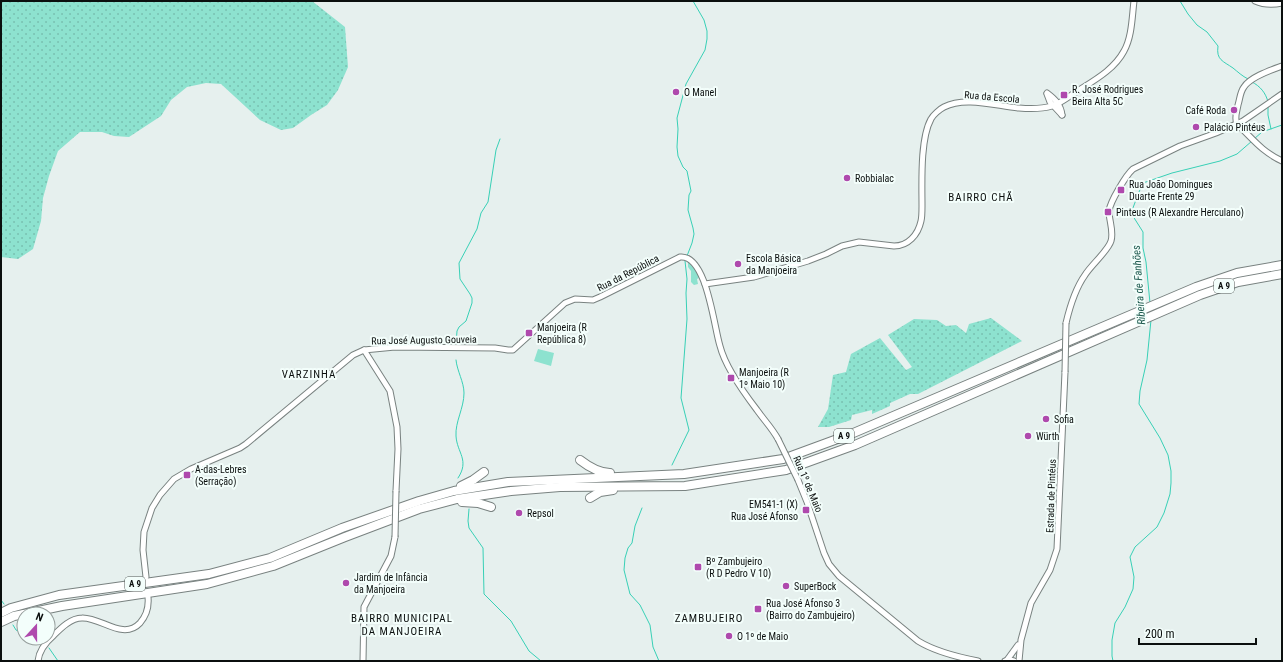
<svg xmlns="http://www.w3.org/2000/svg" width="1283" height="662" font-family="'Roboto Condensed',sans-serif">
	<defs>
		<pattern id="grass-dots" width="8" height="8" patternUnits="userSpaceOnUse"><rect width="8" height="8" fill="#8de2cf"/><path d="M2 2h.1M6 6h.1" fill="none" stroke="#78c1b1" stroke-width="1.8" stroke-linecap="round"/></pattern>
	</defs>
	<rect width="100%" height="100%" fill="#e6f0ee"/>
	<!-- grass -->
	<g fill="url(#grass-dots)">
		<polygon points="1,1 312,1 345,27 348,67 338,90 327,105 311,115 293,128 281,130 260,120 221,84 206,83 187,87 171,100 161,116 129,137 114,136 102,132 80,132 58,151 49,176 43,198 41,221 33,249 18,259 1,257"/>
		<polygon points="991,318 1022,341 918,394 910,394 890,403 890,406 872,414 872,410 852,415 851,420 829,427 818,427 828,409 833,375 846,372 851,354 880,338 906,370 912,367 888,335 914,319 937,320 946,326 956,325 966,333 969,324"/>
	</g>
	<!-- park -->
	<g fill="#8de2cf">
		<polygon points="688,262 697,271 699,278 697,279 698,284 694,285 691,282 691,271 688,267"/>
		<polygon points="538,349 554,353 551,366 534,361"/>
	</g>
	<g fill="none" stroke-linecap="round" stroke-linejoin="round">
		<!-- stream -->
		<g stroke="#38d0b6" stroke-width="1">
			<path d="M1180,1L1188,14L1197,25L1207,32L1218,46C1216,60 1223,61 1233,68C1238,72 1242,76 1248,79"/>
			<path d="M1252,82C1260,86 1266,93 1268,102"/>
			<polyline points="1268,107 1268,115 1271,129"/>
			<polyline points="1254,139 1262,132 1282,125"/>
			<polyline points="687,256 692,243 694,234 693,228 688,210 689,195 691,191 687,171 683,167 678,156 677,147 678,129 677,118 686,84 705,50 707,39 707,31 704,20 693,1"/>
			<polyline points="1150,303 1146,262 1143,248 1143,232 1131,213 1139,192 1143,183 1172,173 1220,161 1237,154 1252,141"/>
			<polyline points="456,344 457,331 459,327 466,321 472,303 472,298 470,294 460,279 459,263 477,229 481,213 488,202 496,150 500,139"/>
			<path d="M456,360C457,371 464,382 464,393C464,408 455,422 456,436C457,453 470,460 458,478"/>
			<polyline points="672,465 689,430 681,398 687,319 686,293 687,279 685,261"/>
			<polyline points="642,508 635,526 632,543 628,548 625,558 624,570 630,594 640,605 650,625 653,647 659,661"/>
			<polyline points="469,509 468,521 469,528 483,548 484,594 511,621 529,651 541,661"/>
			<polyline points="1,600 4,604"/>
			<polyline points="13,625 16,630 24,634"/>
			<polyline points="31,638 40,643"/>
			<polyline points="49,648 58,661"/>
			<polyline points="1113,661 1112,656 1112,640 1115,623 1125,607 1133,589 1134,577 1130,557 1135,547 1157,527 1164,513 1170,494 1171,483 1171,471 1168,455 1160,438 1139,404 1140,391 1147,360 1151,320"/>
		</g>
		<!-- tertiary casing -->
		<g stroke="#798280" stroke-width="7">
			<g id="tertiary">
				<path d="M1255,1C1264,5 1273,5 1282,3"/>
				<path d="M1047,93C1055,99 1061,105 1062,115"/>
				<polyline points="1047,94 1050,102 1062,115"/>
				<path d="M1237,124C1234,118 1237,111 1238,105C1240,99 1240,92 1244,87C1250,77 1271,70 1282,66"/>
				<path d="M1237,124C1253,139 1261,151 1282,161"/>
				<path d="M705,284L754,277L808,261L826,254L842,246L859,242L894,246C908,246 918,235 921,221C922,217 922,211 922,206C922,183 920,139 931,119C933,115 940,109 944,107C965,96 996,106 1019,108C1030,109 1042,109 1052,106C1061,103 1068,97 1076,92C1093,81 1114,70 1124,51C1132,37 1132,17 1134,1"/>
				<path d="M1066,323C1070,306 1075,289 1085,275C1091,265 1108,251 1111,241C1114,231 1109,221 1109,211C1110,202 1126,175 1133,169L1180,146L1216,133L1243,121L1282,94"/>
				<polyline points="364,350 390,391 397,427 398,449 396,491"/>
				<path d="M798,480L807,502L824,553L829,564L839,576L918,641C936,652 957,657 978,661"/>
				<path d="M146,577L143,550L144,532L152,508L160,495L174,479L191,469L240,448L246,444L353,355L364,350L395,347L495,348L508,350H513L565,303L575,299L593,300L600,297L680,257C707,254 714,328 720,346C725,366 744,393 757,410C764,420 772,428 778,439"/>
				<polyline points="1007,660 1018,645"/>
				<path d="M38,661C39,650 46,642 54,635C61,628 71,618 82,618C101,617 123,641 140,623C147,615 149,607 148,597"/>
				<polyline points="363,661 364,607 391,556 395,537"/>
				<polyline points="1005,661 1010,660 1014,661"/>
				<polyline points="1019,661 1021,640 1031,603 1050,570 1057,549 1065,372"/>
			</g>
		</g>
		<!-- motorway casing -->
		<g stroke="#798280" stroke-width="10">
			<g id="motorway">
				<path d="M580,460C589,467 599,473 610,473"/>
				<polyline points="461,486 473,480 484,472"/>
				<polyline points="590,498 600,492 613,490"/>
				<polyline points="462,502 478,503 491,507"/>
				<polyline points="1,613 11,608 59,595 209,574 270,558 342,528 419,501 454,491 508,482 684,474 783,459 851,434 1196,287 1237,273 1282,265"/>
				<polyline points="24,614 62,606 207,584 273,566 345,537 419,509 457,499 511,491 560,487 685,486 786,470 855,445 1200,295 1238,282 1282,274"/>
				<polyline points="1,622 14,616 24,614"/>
			</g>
		</g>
		<!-- tertiary -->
		<use href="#tertiary" stroke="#fff" stroke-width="5"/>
		<!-- motorway -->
		<use href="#motorway" stroke="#fff" stroke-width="8"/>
		<!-- tertiary-bridge casing -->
		<g stroke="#798280" stroke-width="7" stroke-linecap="butt">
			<g id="tertiary-bridge">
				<polyline points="1065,372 1066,323"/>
				<polyline points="778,439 798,480"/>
				<polyline points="395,537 396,491"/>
			</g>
		</g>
		<!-- tertiary-bridge -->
		<use href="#tertiary-bridge" stroke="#fff" stroke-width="5"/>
	</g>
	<!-- markers -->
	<g fill="#af49ad" stroke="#f3fefb" stroke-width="1.5">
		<circle cx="676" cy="92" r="4"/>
		<rect x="1060" y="91" width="8" height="8" rx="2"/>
		<circle cx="1234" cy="110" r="4"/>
		<circle cx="1196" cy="127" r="4"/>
		<circle cx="847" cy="178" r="4"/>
		<rect x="1117" y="186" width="8" height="8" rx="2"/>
		<rect x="1104" y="208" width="8" height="8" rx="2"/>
		<circle cx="738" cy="264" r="4"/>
		<rect x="525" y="329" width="8" height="8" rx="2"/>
		<rect x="727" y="374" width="8" height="8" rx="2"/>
		<circle cx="1046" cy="419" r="4"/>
		<circle cx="1028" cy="436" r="4"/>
		<rect x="183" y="471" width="8" height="8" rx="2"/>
		<rect x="802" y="506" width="8" height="8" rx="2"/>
		<circle cx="519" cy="513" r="4"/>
		<rect x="694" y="563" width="8" height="8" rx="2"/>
		<circle cx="346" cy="583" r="4"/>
		<circle cx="786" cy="586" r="4"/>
		<rect x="754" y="605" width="8" height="8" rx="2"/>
		<circle cx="729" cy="636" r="4"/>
	</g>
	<g text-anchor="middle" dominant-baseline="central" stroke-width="4" stroke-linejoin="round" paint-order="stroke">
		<!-- shield labels -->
		<g fill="#f3fefb" stroke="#515755" stroke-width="1">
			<rect x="1214" y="279" width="20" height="14" rx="3"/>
			<rect x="834" y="429" width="20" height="14" rx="3"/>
			<rect x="125" y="577" width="20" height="14" rx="3"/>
		</g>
		<g font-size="9" font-weight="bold" fill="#0b0f0e">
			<text x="1224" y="286">A 9</text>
			<text x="844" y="436">A 9</text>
			<text x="135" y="584">A 9</text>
		</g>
		<!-- poi labels -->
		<g font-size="10" fill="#0b0f0e" stroke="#f3fefb" text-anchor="start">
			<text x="1072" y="89">R. José Rodrigues<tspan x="1072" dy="12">Beira Alta 5C</tspan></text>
			<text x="684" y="92">O Manel</text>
			<text x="1226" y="110" text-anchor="end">Café Roda</text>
			<text x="1204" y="127">Palácio Pintéus</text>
			<text x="855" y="178">Robbialac</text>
			<text x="1129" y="184">Rua João Domingues<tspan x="1129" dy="12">Duarte Frente 29</tspan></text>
			<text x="1116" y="212">Pinteus (R Alexandre Herculano)</text>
			<text x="746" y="258">Escola Básica<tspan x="746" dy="12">da Manjoeira</tspan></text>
			<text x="537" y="327">Manjoeira (R<tspan x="537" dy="12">República 8)</tspan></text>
			<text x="739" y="372">Manjoeira (R<tspan x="739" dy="12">1º Maio 10)</tspan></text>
			<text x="1054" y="419">Sofia</text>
			<text x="1036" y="436">Würth</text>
			<text x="195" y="469">A-das-Lebres<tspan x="195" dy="12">(Serração)</tspan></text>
			<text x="798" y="504" text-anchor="end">EM541-1 (X)<tspan x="798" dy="12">Rua José Afonso</tspan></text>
			<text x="527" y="513">Repsol</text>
			<text x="706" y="561">Bº Zambujeiro<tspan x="706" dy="12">(R D Pedro V 10)</tspan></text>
			<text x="354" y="577">Jardim de Infância<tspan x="354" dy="12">da Manjoeira</tspan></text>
			<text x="794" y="586">SuperBock</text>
			<text x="766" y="603">Rua José Afonso 3<tspan x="766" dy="12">(Bairro do Zambujeiro)</tspan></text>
			<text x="737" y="636">O 1º de Maio</text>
		</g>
		<!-- street labels -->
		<g font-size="10" fill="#0b0f0e" stroke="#f3fefb">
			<text transform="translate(992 97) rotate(5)">Rua da Escola</text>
			<text transform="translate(628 273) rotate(-27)">Rua da República</text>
			<text transform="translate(424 340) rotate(-1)">Rua José Augusto Gouveia</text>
			<text transform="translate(808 484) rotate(67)">Rua 1º de Maio</text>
			<text transform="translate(1051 496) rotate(-88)">Estrada de Pintéus</text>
		</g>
		<!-- neighbourhood labels -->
		<g font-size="11" letter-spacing="1" fill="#0b0f0e" stroke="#f3fefb">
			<text x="981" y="197">BAIRRO CHÃ</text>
			<text x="309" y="374">VARZINHA</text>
			<text x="402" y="618">BAIRRO MUNICIPAL<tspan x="402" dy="13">DA MANJOEIRA</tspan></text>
			<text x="709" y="618">ZAMBUJEIRO</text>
		</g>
		<!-- water labels -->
		<g font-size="11" font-style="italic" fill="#205b50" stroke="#f3fefb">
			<text transform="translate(1139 285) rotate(-94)">Ribeira de Fanhões</text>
		</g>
	</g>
	<!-- border -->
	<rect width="1283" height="662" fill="none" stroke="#0b0f0e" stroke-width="4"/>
	<!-- north arrow -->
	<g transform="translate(36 626) rotate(21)"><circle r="19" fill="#f3fefb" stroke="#969e9c"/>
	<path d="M0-3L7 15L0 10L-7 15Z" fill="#af49ad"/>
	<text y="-6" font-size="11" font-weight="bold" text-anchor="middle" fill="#0b0f0e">N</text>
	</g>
	<!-- scale -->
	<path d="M1139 638v6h117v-6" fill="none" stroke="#0b0f0e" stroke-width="2"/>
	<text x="1145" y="638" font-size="12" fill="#0b0f0e" stroke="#f3fefb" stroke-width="3" paint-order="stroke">200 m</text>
</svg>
